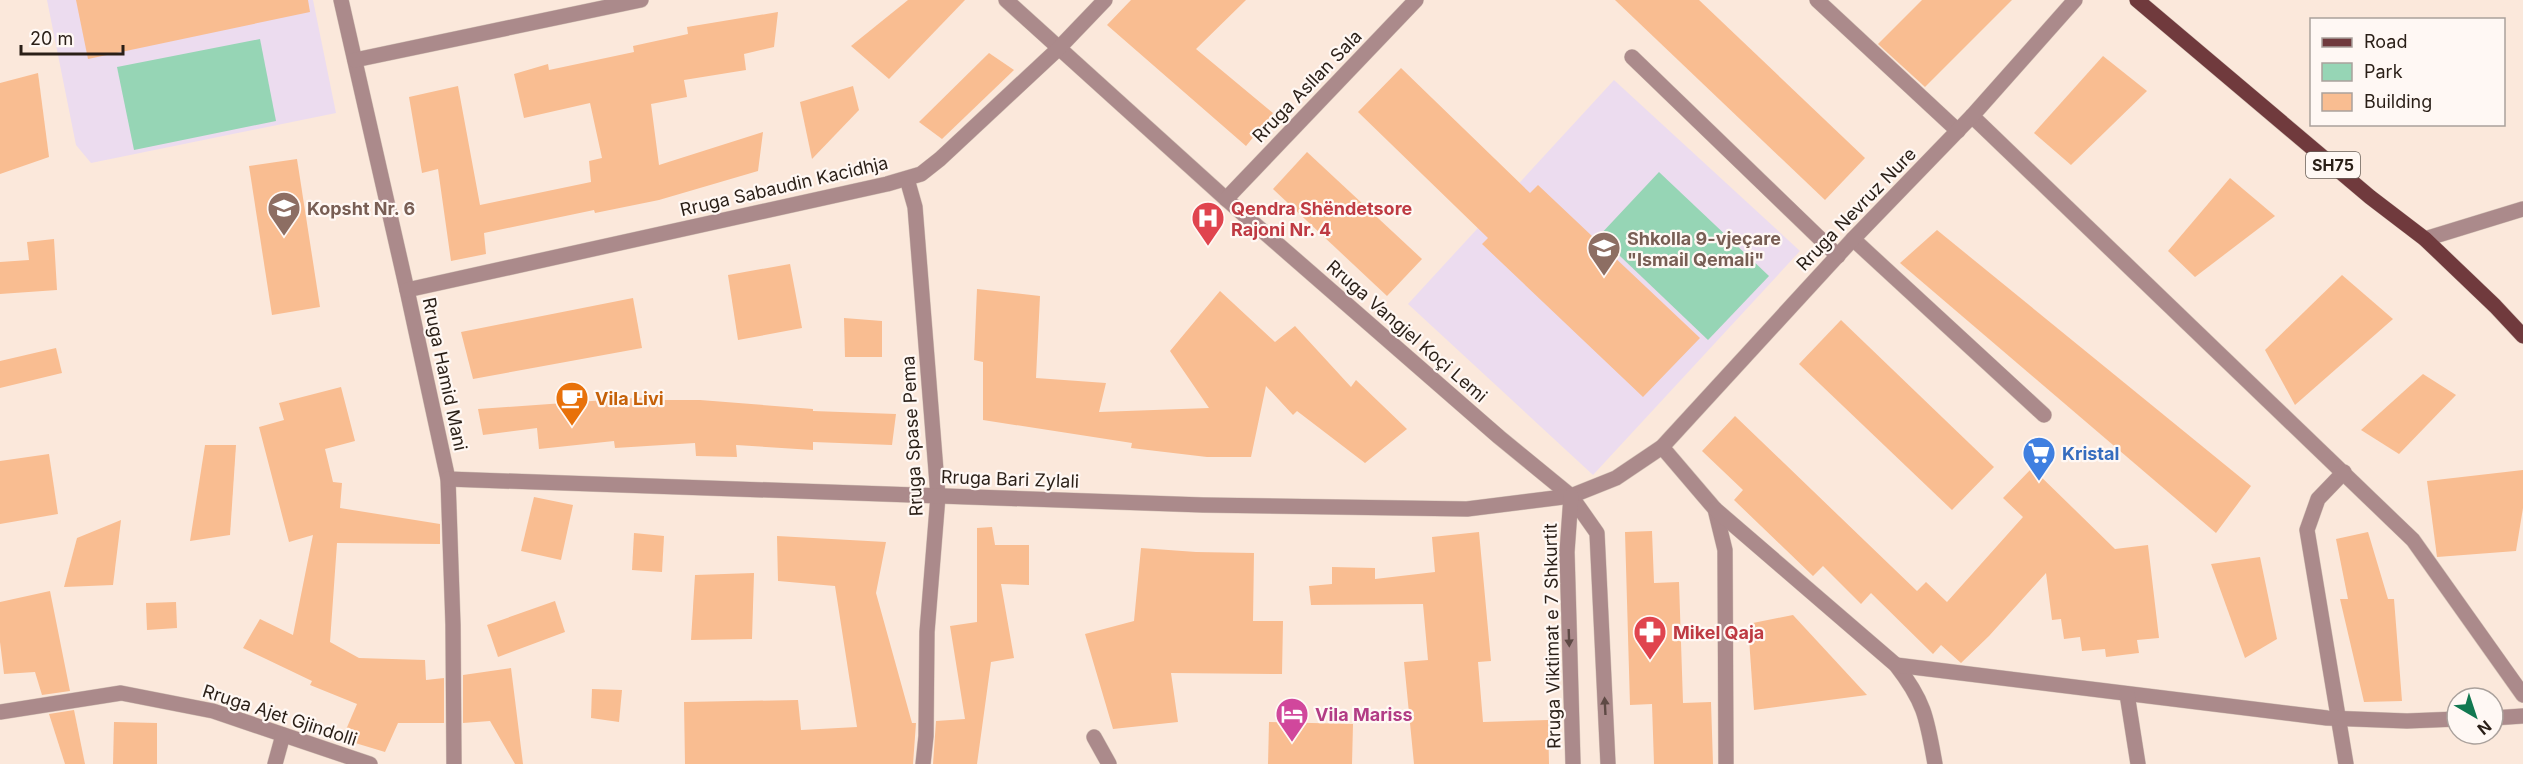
<svg xmlns="http://www.w3.org/2000/svg" width="2523" height="764" font-family="Inter,sans-serif">
	<rect width="100%" height="100%" fill="#fbe8db"/>
	<!-- education -->
	<g fill="#ecdcef">
		<polygon points="47,0 313,0 336,113 91,163 76,145"/>
		<polygon points="1614,80 1800,251 1593,475 1408,304"/>
	</g>
	<!-- green -->
	<g fill="#96d5b5">
		<polygon points="260,39 276,121 134,150 117,67"/>
		<polygon points="1659,172 1769,276 1708,340 1599,236"/>
	</g>
	<!-- building -->
	<g fill="#f9bd91">
		<polygon points="76,0 308,0 310,12 88,59"/>
		<polygon points="908,0 965,0 889,79 851,46"/>
		<polygon points="1131,0 1246,0 1196,49 1273,113 1246,146 1107,25"/>
		<polygon points="1615,0 1699,0 1865,158 1825,200"/>
		<polygon points="1922,0 2012,0 1925,87 1878,44"/>
		<polygon points="778,12 774,47 744,54 746,70 684,80 687,97 651,104 659,165 763,132 758,171 659,200 595,213 594,210 484,233 486,254 451,261 438,169 422,173 409,97 458,86 480,205 591,182 589,161 602,158 590,103 524,118 514,74 548,64 549,70 634,52 633,46 688,34 687,27"/>
		<polygon points="989,53 1014,70 942,139 919,122"/>
		<polygon points="2103,56 2147,91 2071,165 2034,133"/>
		<polygon points="1401,68 1530,193 1538,185 1700,338 1643,397 1482,244 1488,238 1358,112"/>
		<polygon points="38,73 49,157 0,174 0,83"/>
		<polygon points="853,86 859,110 812,159 800,102"/>
		<polygon points="1307,152 1422,259 1387,296 1273,189"/>
		<polygon points="297,159 320,307 272,315 249,166"/>
		<polygon points="2230,178 2275,216 2195,277 2168,251"/>
		<polygon points="1937,230 2251,486 2216,533 1900,263"/>
		<polygon points="54,239 57,290 0,294 0,262 29,260 27,242"/>
		<polygon points="790,264 802,328 738,340 728,275"/>
		<polygon points="2342,275 2393,319 2295,405 2265,350"/>
		<polygon points="977,289 1040,296 1036,378 1106,383 1099,412 1209,408 1170,351 1220,291 1275,342 1295,326 1351,387 1356,380 1407,429 1365,463 1297,411 1293,415 1266,386 1251,457 1207,457 1131,448 1132,443 983,420 983,362 974,360"/>
		<polygon points="633,298 642,348 473,379 461,332"/>
		<polygon points="844,318 882,321 882,357 845,357"/>
		<polygon points="1841,320 1994,467 1952,510 1799,364"/>
		<polygon points="56,348 62,373 0,388 0,361"/>
		<polygon points="2423,374 2456,395 2399,454 2361,430"/>
		<polygon points="341,387 355,441 325,449 333,482 342,483 340,508 440,524 440,544 337,543 330,642 359,658 425,660 426,680 444,678 444,723 398,723 385,752 342,739 357,704 310,685 312,681 243,648 260,619 293,635 313,535 289,542 259,427 284,420 279,403"/>
		<polygon points="662,396 663,400 700,400 813,409 813,411 896,414 892,445 813,442 813,450 736,445 737,457 696,456 695,443 615,448 614,441 539,449 537,428 483,435 478,409"/>
		<polygon points="1735,416 1917,591 1926,582 1947,602 2023,517 2003,498 2032,468 2115,549 2148,545 2159,638 2137,640 2139,653 2106,657 2105,649 2082,651 2080,637 2064,639 2061,619 2052,620 2046,573 1989,636 1961,663 1941,645 1933,654 1871,593 1861,604 1823,566 1813,576 1734,500 1743,490 1702,451"/>
		<polygon points="205,445 236,445 230,535 190,541"/>
		<polygon points="49,454 58,514 0,524 0,461"/>
		<polygon points="2523,470 2523,508 2516,551 2437,557 2427,481"/>
		<polygon points="534,497 573,505 561,560 521,551"/>
		<polygon points="121,520 113,585 64,587 77,538"/>
		<polygon points="992,527 995,545 1029,545 1029,585 1001,584 1014,658 991,662 977,764 933,764 936,721 965,719 950,626 977,622 977,528"/>
		<polygon points="1652,531 1654,583 1679,582 1683,703 1711,702 1713,764 1654,764 1652,704 1630,705 1625,532"/>
		<polygon points="1479,532 1491,661 1478,662 1483,722 1548,720 1549,764 1414,764 1404,662 1428,660 1423,604 1311,605 1309,586 1332,584 1332,567 1375,568 1375,579 1435,572 1432,537"/>
		<polygon points="2368,532 2388,599 2394,599 2402,701 2364,702 2340,599 2348,599 2336,539"/>
		<polygon points="634,533 664,536 662,572 632,570"/>
		<polygon points="777,536 886,542 876,593 912,723 916,723 913,764 685,764 684,702 798,700 801,730 857,727 835,586 778,581"/>
		<polygon points="1141,548 1196,552 1254,553 1253,621 1283,621 1282,674 1171,673 1178,722 1113,729 1085,634 1134,621"/>
		<polygon points="2260,557 2277,639 2245,658 2211,564"/>
		<polygon points="754,573 752,639 691,640 695,575"/>
		<polygon points="50,591 70,691 42,695 35,672 4,674 0,642 0,602"/>
		<polygon points="555,601 565,632 498,657 487,625"/>
		<polygon points="176,602 177,628 147,630 146,603"/>
		<polygon points="1793,615 1867,695 1754,710 1748,624"/>
		<polygon points="511,668 523,764 515,764 490,721 463,723 463,675"/>
		<polygon points="592,689 622,690 619,722 591,718"/>
		<polygon points="74,710 85,764 65,764 49,714"/>
		<polygon points="114,722 157,723 157,764 113,764"/>
		<polygon points="1269,722 1353,724 1352,764 1268,764"/>
	</g>
	<g fill="none" stroke-linecap="round" stroke-linejoin="round">
		<!-- lane casing -->
		<g stroke="#d5c4b8" stroke-width="16">
			<g id="lane">
				<polyline points="1817,0 1958,131"/>
				<polyline points="1632,57 1838,256"/>
				<polyline points="1972,116 2413,540 2523,695"/>
				<polyline points="1853,239 2044,415"/>
				<polyline points="2425,239 2523,209"/>
				<polyline points="1662,447 1715,509 1725,550 1726,764"/>
				<path d="M1715,509L1896,665C1925,702 1927,719 1935,764"/>
			</g>
		</g>
		<!-- street casing -->
		<g stroke="#d5c4b8" stroke-width="16">
			<g id="street">
				<polyline points="341,0 407,290 448,479 453,625 454,764"/>
				<polyline points="1006,0 1226,199 1499,437 1571,496 1597,533 1608,764"/>
				<polyline points="355,60 641,0"/>
				<polyline points="907,179 915,207 938,496 927,632 926,736 923,764"/>
				<polyline points="1226,199 1416,0"/>
				<polyline points="407,290 887,184 921,174 940,159 1058,49 1105,0"/>
				<polyline points="2344,472 2318,499 2307,530 2346,764"/>
				<polyline points="448,479 1203,505 1467,509 1571,496 1616,478 1662,447 1853,239 1972,116 2075,0"/>
				<polyline points="1571,496 1567,552 1573,764"/>
				<polyline points="1896,665 2327,718 2407,721 2457,719"/>
				<polyline points="2127,694 2138,764"/>
				<polyline points="0,712 121,693 213,711 370,764"/>
				<polyline points="2493,718 2523,716"/>
				<polyline points="1094,737 1109,764"/>
				<polyline points="275,764 283,735"/>
			</g>
		</g>
		<!-- primary casing -->
		<g stroke="#d5c4b8" stroke-width="16">
			<polyline id="primary" points="2137,0 2370,197 2425,239 2495,306 2523,336"/>
		</g>
		<!-- lane -->
		<use href="#lane" stroke="#ab8a8b" stroke-width="15"/>
		<!-- street -->
		<use href="#street" stroke="#ab8a8b" stroke-width="15"/>
		<!-- primary -->
		<use href="#primary" stroke="#703a3d" stroke-width="15"/>
	</g>
	<!-- one-way arrows -->
	<defs><path id="oneway-solid" d="M-6-.8H1V-3.2L6.5 0L1 3.2V.8H-6Z" transform="scale(1.5)"/></defs>
	<g fill="#5e4a45">
		<use href="#oneway-solid" transform="translate(1569 638) rotate(88)"/>
		<use href="#oneway-solid" transform="translate(1605 706) rotate(-93)"/>
	</g>
	<!-- icons -->
	<defs>
		<g id="school-pin" transform="scale(1.725)"><path d="M0 17L-7.5 6A9.5 9.5 0 1 1 7.5 6Z" fill="#8d6e63" stroke="#fff8f4"/><path d="M0-5L7-2L0 1L-7-2ZM-4 1L0 2.5L4 1V4Q0 6-4 4Z" fill="#fff"/></g>
		<g id="hospital-pin" transform="scale(1.725)"><path d="M0 17L-7.5 6A9.5 9.5 0 1 1 7.5 6Z" fill="#e0444e" stroke="#fff8f4"/><path d="M-5-5h3v3.5h4V-5h3V5h-3V1.5h-4V5h-3Z" fill="#fff"/></g>
		<g id="cafe-pin" transform="scale(1.725)"><path d="M0 17L-7.5 6A9.5 9.5 0 1 1 7.5 6Z" fill="#e8710a" stroke="#fff8f4"/><path d="M-5.5-4.5H6V0H3Q3 3.5 0 3.5H-2.5Q-5.5 3.5-5.5 0ZM3-3.2v2h1.7v-2ZM-6 4.5H4V6H-6Z" fill="#fff"/></g>
		<g id="supermarket-pin" transform="scale(1.725)"><path d="M0 17L-7.5 6A9.5 9.5 0 1 1 7.5 6Z" fill="#3f7fe0" stroke="#fff8f4"/><path d="M-6-5.5h2.5l.6 2H6L4.5 2H-2.5L-4.4-4H-6ZM-1.5 3.2a1.3 1.3 0 1 0 .1 0ZM3 3.2a1.3 1.3 0 1 0 .1 0Z" fill="#fff"/></g>
		<g id="pharmacy-pin" transform="scale(1.725)"><path d="M0 17L-7.5 6A9.5 9.5 0 1 1 7.5 6Z" fill="#e0444e" stroke="#fff8f4"/><path d="M-2-6h4v4h4v4h-4v4h-4v-4h-4v-4h4Z" fill="#fff"/></g>
		<g id="hotel-pin" transform="scale(1.725)"><path d="M0 17L-7.5 6A9.5 9.5 0 1 1 7.5 6Z" fill="#d1479c" stroke="#fff8f4"/><path d="M-6-4.5h1.5V1H6V5H4.5V3h-9V5H-6ZM-4 0a1.8 1.8 0 1 1 3.6 0ZM.5 0V-2.5h3Q6-2.5 6 0Z" fill="#fff"/></g>
	</defs>
	<g fill-rule="evenodd">
		<use href="#school-pin" x="284" y="208"/>
		<use href="#hospital-pin" x="1208" y="218"/>
		<use href="#school-pin" x="1604" y="248"/>
		<use href="#cafe-pin" x="572" y="398"/>
		<use href="#supermarket-pin" x="2039" y="453"/>
		<use href="#pharmacy-pin" x="1650" y="632"/>
		<use href="#hotel-pin" x="1292" y="714"/>
	</g>
	<g text-anchor="middle" dominant-baseline="central" stroke-width="4.5" stroke-linejoin="round" paint-order="stroke">
		<!-- shield labels -->
		<rect fill="#fff8f4" stroke="#6a6059" stroke-width="1.5" x="2306" y="152" width="54" height="26" rx="4.5"/>
		<g font-size="16" font-weight="bold" fill="#2a1f17">
			<text x="2333" y="165">SH75</text>
		</g>
		<!-- street labels -->
		<g font-size="18" fill="#2a1f17" stroke="#fff8f4">
			<text transform="translate(1307 86) rotate(-46)">Rruga Asllan Sala</text>
			<text transform="translate(784 186) rotate(-13)">Rruga Sabaudin Kacidhja</text>
			<text transform="translate(1856 209) rotate(-46)">Rruga Nevruz Nure</text>
			<text transform="translate(1407 331) rotate(41)">Rruga Vangjel Koçi Lemi</text>
			<text transform="translate(445 374) rotate(78)">Rruga Hamid Mani</text>
			<text transform="translate(912 436) rotate(-93)">Rruga Spase Pema</text>
			<text transform="translate(1010 479) rotate(2)">Rruga Bari Zylali</text>
			<text transform="translate(1552 636) rotate(-91)">Rruga Viktimat e 7 Shkurtit</text>
			<text transform="translate(280 715) rotate(18)">Rruga Ajet Gjindolli</text>
		</g>
		<!-- education labels -->
		<g font-size="18" font-weight="bold" fill="#785e54" stroke="#fff8f4" text-anchor="start">
			<text x="307" y="208">Kopsht Nr. 6</text>
			<text x="1627" y="238">Shkolla 9-vjeçare<tspan x="1627" dy="21">"Ismail Qemali"</tspan></text>
		</g>
		<!-- health labels -->
		<g font-size="18" font-weight="bold" fill="#be3a42" stroke="#fff8f4" text-anchor="start">
			<text x="1231" y="208">Qendra Shëndetsore<tspan x="1231" dy="21">Rajoni Nr. 4</tspan></text>
			<text x="1673" y="632">Mikel Qaja</text>
		</g>
		<!-- food labels -->
		<g font-size="18" font-weight="bold" fill="#c56008" stroke="#fff8f4" text-anchor="start">
			<text x="595" y="398">Vila Livi</text>
		</g>
		<!-- shop labels -->
		<g font-size="18" font-weight="bold" fill="#366cbe" stroke="#fff8f4" text-anchor="start">
			<text x="2062" y="453">Kristal</text>
		</g>
		<!-- hotel labels -->
		<g font-size="18" font-weight="bold" fill="#b23c85" stroke="#fff8f4" text-anchor="start">
			<text x="1315" y="714">Vila Mariss</text>
		</g>
	</g>
	<!-- legend -->
	<rect x="2310" y="18" width="195" height="108" fill="#fff8f4" stroke="#aaa19c" stroke-width="1.5"/>
	<rect x="2322" y="38" width="30" height="9" fill="#703a3d" stroke="#aaa19c" stroke-width="1.5"/>
	<text x="2364" y="48" font-size="18" fill="#2a1f17">Road</text>
	<rect x="2322" y="63" width="30" height="18" fill="#96d5b5" stroke="#aaa19c" stroke-width="1.5"/>
	<text x="2364" y="78" font-size="18" fill="#2a1f17">Park</text>
	<rect x="2322" y="93" width="30" height="18" fill="#f9bd91" stroke="#aaa19c" stroke-width="1.5"/>
	<text x="2364" y="108" font-size="18" fill="#2a1f17">Building</text>
	<!-- north arrow -->
	<g transform="translate(2475 716) rotate(141)"><circle r="28" fill="#fff8f4" stroke="#aaa19c" stroke-width="1.5"/>
	<path d="M0-4.5L10 22L0 15L-10 22Z" fill="#117850"/>
	<text y="-9" font-size="16" font-weight="bold" text-anchor="middle" fill="#2a1f17">N</text>
	</g>
	<!-- scale -->
	<path d="M21 45v9h102v-9" fill="none" stroke="#2a1f17" stroke-width="3"/>
	<text x="30" y="45" font-size="18" fill="#2a1f17" stroke="#fff8f4" stroke-width="4.5" paint-order="stroke">20 m</text>
</svg>
